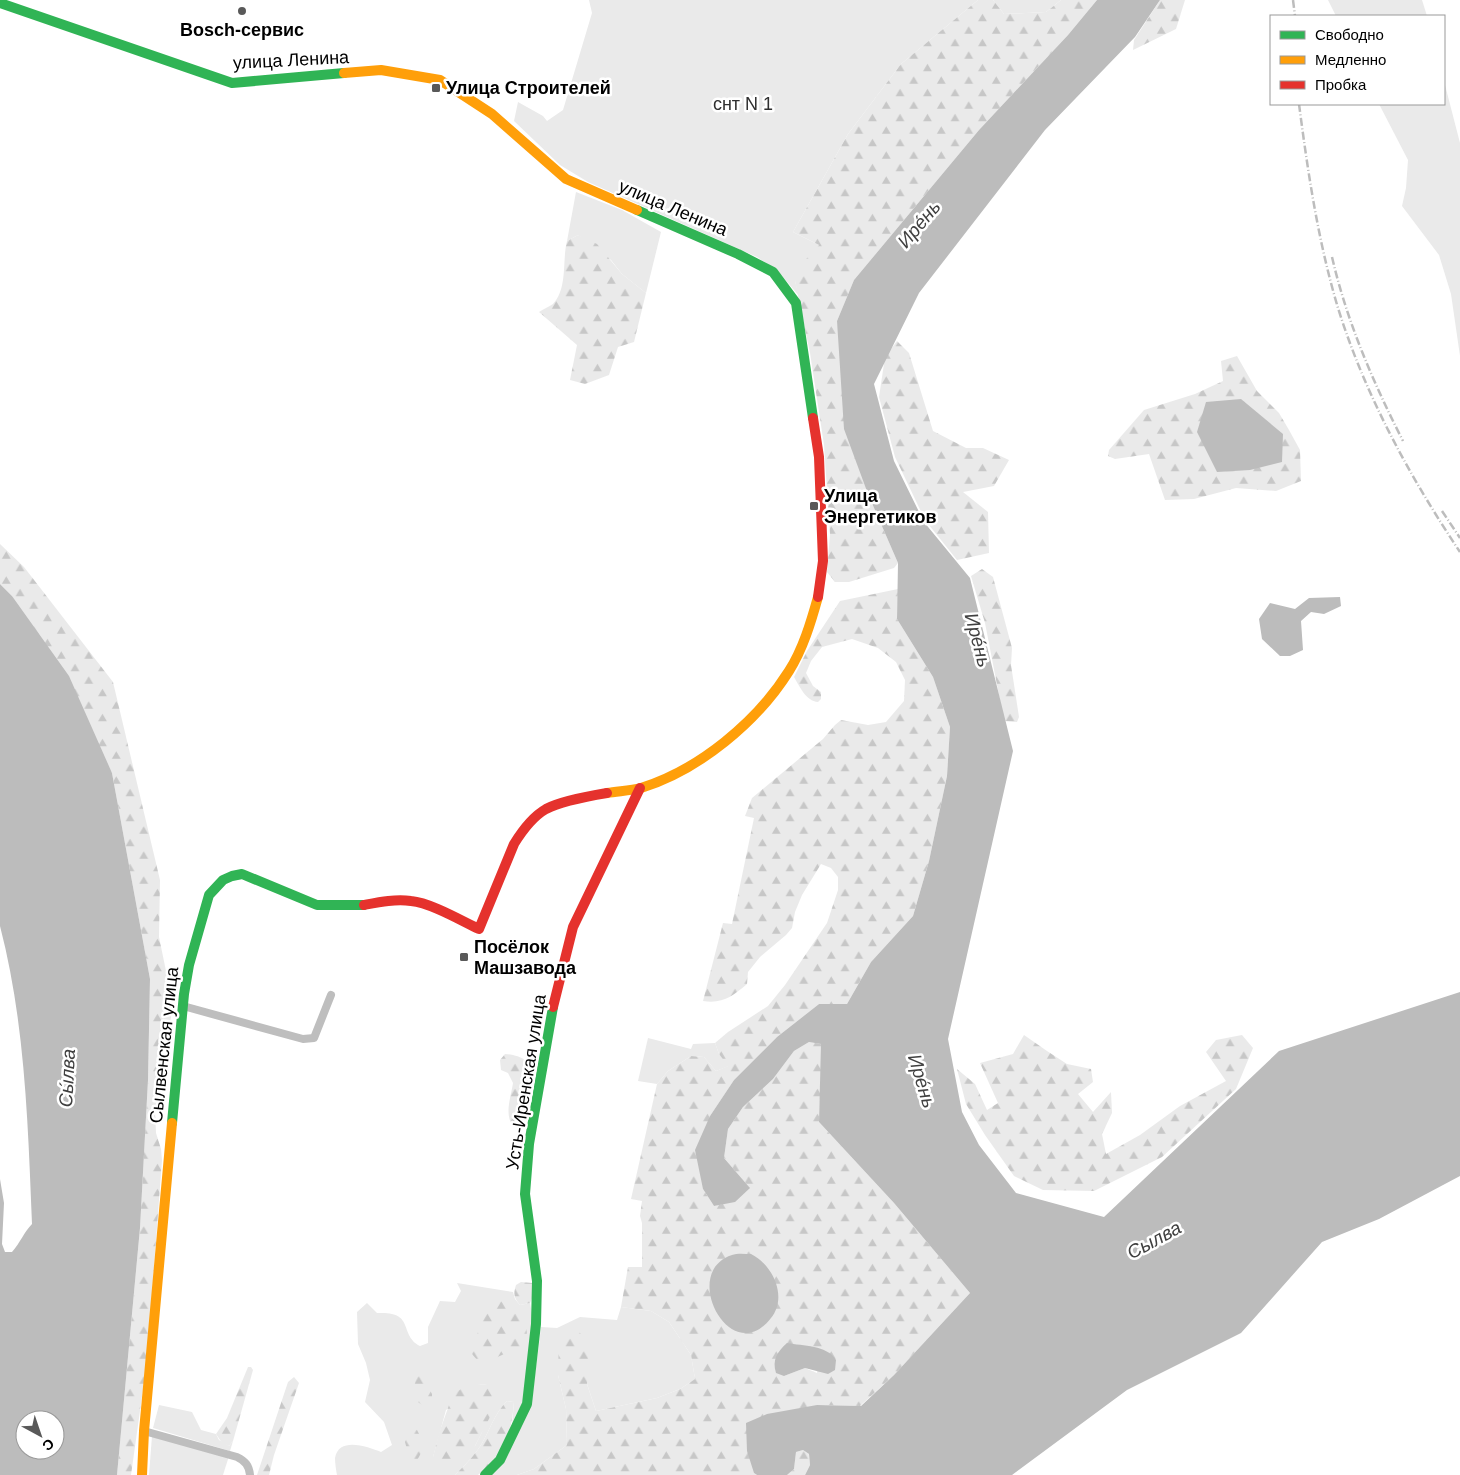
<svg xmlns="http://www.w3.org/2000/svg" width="1460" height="1475" font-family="Arial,sans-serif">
	<defs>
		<pattern id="forest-firs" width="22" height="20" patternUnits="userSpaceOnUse" patternTransform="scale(1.25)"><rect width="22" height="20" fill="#eaeaea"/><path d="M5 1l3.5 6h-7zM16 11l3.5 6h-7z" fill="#c7c7c7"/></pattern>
	</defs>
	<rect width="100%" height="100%" fill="#fff"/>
	<!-- green -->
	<g fill="#eaeaea" fill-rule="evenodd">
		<polygon points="589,0 978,0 901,64 848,134 793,232 819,245 795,281 799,296 778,271 757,257 588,182 560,165 514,121 518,102 543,116 547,121 563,110 592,13"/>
		<polygon points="993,0 1061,0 1046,12 1004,14"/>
		<polygon points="1328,0 1422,0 1427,16 1336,16"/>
		<polygon points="1444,81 1460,143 1460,356 1451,294 1439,255 1402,206 1406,188 1408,160 1379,104 1444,104"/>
		<polygon points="576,192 622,210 661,232 646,293 622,274 611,260 578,235 567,241"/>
		<polygon points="648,1038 691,1049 693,1044 715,1043 719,1054 729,1066 716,1071 704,1057 691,1056 668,1071 657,1084 638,1081"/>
		<path d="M457,1283L513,1292L515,1299L520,1305L530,1303L534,1326L523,1401L512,1425L514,1402L507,1401C494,1414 490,1430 481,1445C474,1456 464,1466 455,1475H337C336,1470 335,1463 335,1458C339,1436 368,1447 381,1452L392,1445L384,1422L365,1402L370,1380L366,1363L358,1344L357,1312L367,1303L377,1313C416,1311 398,1334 420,1346L428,1343V1327L440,1301L455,1302L461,1291ZM487,1384L482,1432L475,1446L433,1457L446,1410L478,1385Z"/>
		<path d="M621,1307L651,1311L669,1322L691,1355L695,1379L680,1389L657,1398L596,1411L587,1384V1374L558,1375L566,1409L567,1445L534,1469L517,1475H489C529,1436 535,1380 541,1327L557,1328L580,1317L617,1320Z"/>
		<polygon points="159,1405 192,1412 201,1430 216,1434 219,1440 229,1446 233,1441 230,1451 153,1428"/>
		<polygon points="152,1436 229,1456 223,1475 149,1475"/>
	</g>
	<!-- forest -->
	<g fill="url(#forest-firs)" fill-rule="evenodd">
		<polygon points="978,0 993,0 1004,14 1046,12 1061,0 1097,0 1068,35 979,130 854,280 837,321 868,494 898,563 894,568 849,582 835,582 827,572 830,534 824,445 810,353 795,281 797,269 819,245 793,232 848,134 901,64"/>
		<polygon points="1160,0 1185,0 1176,29 1133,50 1134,40"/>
		<path d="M578,235L597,244L622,274L646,293L634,342L618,347L609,375L585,384L570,380L577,345L539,312C543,309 549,307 553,304C568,288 562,260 567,241Z"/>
		<polygon points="897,341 909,353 933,431 966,448 983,448 1009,460 994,486 963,492 988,512 989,553 957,560 925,520 895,457 879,397 885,357"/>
		<polygon points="1237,356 1257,391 1279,413 1289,430 1300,450 1301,481 1276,491 1236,488 1194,499 1165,500 1149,454 1115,459 1108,456 1109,450 1144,410 1195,394 1223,381 1221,361"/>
		<polygon points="0,544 24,567 113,682 160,880 159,937 173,1005 155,1111 156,1133 161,1149 162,1160 147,1361 131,1475 117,1475 140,1228 148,1080 150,979 112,773 12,596 0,584"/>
		<polygon points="982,569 993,577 1012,648 1011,665 1019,717 1017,722 1004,721 985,623 971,576"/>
		<path d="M898,589L897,619L933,677L950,727L947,776L929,861L913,916L871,962L847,1004H819L777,1037L734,1080L710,1116L703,1189L714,1206L735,1201L749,1187L724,1158L728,1129L743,1107L773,1079L794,1051L809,1042L822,1044L819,1122L894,1203L970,1293L894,1375L860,1406L817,1405L754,1473L757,1475H517L534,1469L567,1445L566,1409L558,1375L559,1337L579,1332L589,1343L587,1384L596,1411L657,1398L680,1389L695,1379L691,1355L669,1322L651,1311L621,1307L628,1267H642V1223L640,1216L642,1201L631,1199L657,1084L668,1071L691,1056L704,1057L716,1071L728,1066L719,1054L715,1043L728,1032L768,1006L785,985L827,923L838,890V877L831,868L821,864L802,895L795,912L792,928L786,935L760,957L748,972L747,984C733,996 723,1004 703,1001L723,923L732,924L754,818L745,816L752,798L823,739L835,725L841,720L868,725L886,722L904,701L905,680L896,662L878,648L852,639L822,647L811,661L806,673L813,686L821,692V699L818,702C806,701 800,687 794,677L807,651L840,601ZM807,1347L822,1349L817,1373L805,1368L784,1376Z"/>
		<polygon points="1024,1035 1047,1051 1067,1064 1091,1069 1093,1082 1078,1094 1093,1112 1111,1092 1112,1113 1102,1134 1106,1154 1140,1135 1180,1106 1226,1081 1206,1052 1216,1040 1242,1035 1253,1048 1236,1089 1162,1157 1094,1191 1043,1190 1014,1176 985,1135 966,1104 957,1069 975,1084 987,1110 998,1103 980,1063 1013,1054"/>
		<path d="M505,1054C520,1055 533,1061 535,1077L524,1125L521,1127L513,1126C504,1114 511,1097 513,1083L508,1073L501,1070L500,1060Z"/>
		<path d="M521,1282L532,1283L533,1296L530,1303L520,1305C514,1298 513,1294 516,1285Z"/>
		<path d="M499,1300L520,1311C526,1323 529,1332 525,1345L486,1362L478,1361L472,1354L483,1313Z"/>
		<polygon points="248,1367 251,1367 253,1370 233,1441 229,1446 222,1443 216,1434 227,1418"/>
		<path d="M423,1367L426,1383L432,1394V1403L425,1407C423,1405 420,1404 418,1402C411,1393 415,1374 423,1367Z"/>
		<polygon points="294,1377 299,1383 274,1455 269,1475 257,1475 288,1382"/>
		<polygon points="487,1384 499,1385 492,1413 475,1446 455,1466 443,1466 433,1457 439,1433 453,1394 466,1386"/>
		<path d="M507,1401L514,1402C511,1437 505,1452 478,1475H455C464,1466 474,1456 481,1445C490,1430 494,1414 507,1401Z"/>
		<path d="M413,1429L417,1430C423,1441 425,1452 415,1462L408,1453L405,1442L409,1433Z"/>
		<polygon points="803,1450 809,1454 810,1465 805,1475 787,1475 794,1469 796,1452"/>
	</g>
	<!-- water -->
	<g fill="#bcbcbc" fill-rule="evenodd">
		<polygon points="1097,0 1160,0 1135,37 1045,130 919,293 874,384 894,461 924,522 970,578 1013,751 948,1039 962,1112 979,1145 1016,1193 1104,1217 1279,1051 1460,992 1460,1176 1379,1219 1322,1242 1241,1333 1127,1390 1012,1475 805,1475 810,1465 809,1454 803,1450 796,1452 794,1469 787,1475 757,1475 754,1473 747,1451 746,1423 767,1414 817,1405 861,1406 894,1375 970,1293 894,1203 819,1122 821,1044 809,1042 794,1051 773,1079 743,1107 728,1129 724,1158 750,1188 735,1202 714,1206 703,1189 695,1150 710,1116 734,1080 777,1037 819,1004 847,1004 871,962 913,916 929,861 947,776 950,727 933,677 897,619 898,563 868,494 844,429 837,321 854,280 979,130 1068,35"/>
		<polygon points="1241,399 1283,434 1282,462 1250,470 1217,472 1197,432 1206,402"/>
		<path d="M0,584L12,596L69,676L112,773L150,979L148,1080L140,1228L117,1475H0V1179L4,1203L2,1244L5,1252H12C20,1243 24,1232 32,1224C28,1124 25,1022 0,926ZM25,1420H55V1450H25Z"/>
		<polygon points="1340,597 1341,606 1324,614 1311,612 1301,621 1303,650 1290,656 1280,656 1262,639 1259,619 1270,603 1295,609 1309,598"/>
		<path d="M751,1254C773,1265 788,1297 771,1318C731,1370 679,1272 732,1255C737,1253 745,1254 751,1254Z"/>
		<path d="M787,1343C803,1346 827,1345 836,1360L835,1370L828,1374L805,1368L784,1376L776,1373C772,1360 777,1352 787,1343Z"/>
	</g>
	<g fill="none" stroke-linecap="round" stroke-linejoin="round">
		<!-- street -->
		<g stroke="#bebebe" stroke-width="8">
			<polyline points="183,1006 303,1039 314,1038 331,995"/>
			<path d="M144,1431L237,1457C245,1461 249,1465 250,1475"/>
		</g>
		<!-- fast -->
		<g stroke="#30b455" stroke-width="10">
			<polyline points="0,3 232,83 344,73"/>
			<polyline points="637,210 738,254 773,272 796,303 813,418"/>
			<polyline points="172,1123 184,994 189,965 209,895 223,880 232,876 242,874 317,905 364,905"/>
			<polyline points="485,1475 500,1460 527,1404 536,1324 537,1281 525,1194 529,1144 553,1007"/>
		</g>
		<!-- slow -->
		<g stroke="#ff9f0a" stroke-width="10">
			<polyline points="344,73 381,70 440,80 492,114 566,179 637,210"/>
			<path d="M607,793C618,791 630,791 641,788C699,770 757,722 789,671C803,649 811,622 818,597"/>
			<polyline points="142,1475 144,1431 172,1123"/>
		</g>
		<!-- jam -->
		<g stroke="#e5322d" stroke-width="10">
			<polyline points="813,418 819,457 823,561 818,597"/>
			<path d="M364,905C380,902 395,899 411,901C431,903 460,920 479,929L514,844C522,831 532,817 546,809C561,801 589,796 607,793"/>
			<polyline points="553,1007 573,927 640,788"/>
		</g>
		<!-- rail -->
		<g stroke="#bdbdbd" stroke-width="2.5" stroke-dasharray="8 2.5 1 2.5" stroke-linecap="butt">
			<polyline points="1293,0 1295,16"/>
			<path d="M1299,104C1308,173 1318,241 1338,308C1365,395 1410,477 1460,552"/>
			<path d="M1332,257C1347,322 1373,382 1403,441"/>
			<polyline points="1442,511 1460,538"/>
		</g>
	</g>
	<!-- markers -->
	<g fill="#595959" stroke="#fff" stroke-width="2">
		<circle cx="242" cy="11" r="5"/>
		<rect x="431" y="83" width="10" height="10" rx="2.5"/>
		<rect x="809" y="501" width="10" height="10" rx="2.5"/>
		<rect x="459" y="952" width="10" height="10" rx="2.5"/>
	</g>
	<g text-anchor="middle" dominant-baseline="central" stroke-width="5" stroke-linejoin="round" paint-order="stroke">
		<!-- poi labels -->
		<g font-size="18" font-weight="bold" fill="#000" stroke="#fff" text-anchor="start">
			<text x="242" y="30" text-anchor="middle">Bosch-сервис</text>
			<text x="446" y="88">Улица Строителей</text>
			<text x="824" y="496">Улица<tspan x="824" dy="21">Энергетиков</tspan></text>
			<text x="474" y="947">Посёлок<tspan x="474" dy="21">Машзавода</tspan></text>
		</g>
		<!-- street labels -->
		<g font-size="18" fill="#000" stroke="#fff">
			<text transform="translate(291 60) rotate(-3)">улица Ленина</text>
			<text transform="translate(673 208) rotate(23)">улица Ленина</text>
			<text transform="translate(164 1045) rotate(-84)">Сылвенская улица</text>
			<text transform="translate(526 1082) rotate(-81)">Усть-Иренская улица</text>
		</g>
		<!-- park labels -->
		<g font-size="18" fill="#2f2f2f" stroke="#fff">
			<text x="743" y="104">снт N 1</text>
		</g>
		<!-- water labels -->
		<g font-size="19" font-style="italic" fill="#404040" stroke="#fff">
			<text transform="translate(919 224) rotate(-50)">Ире́нь</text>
			<text transform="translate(978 640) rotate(75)">Ире́нь</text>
			<text transform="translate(67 1078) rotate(-87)">Сы́лва</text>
			<text transform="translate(922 1081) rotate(73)">Ире́нь</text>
			<text transform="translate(1154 1240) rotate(-29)">Сылва</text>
		</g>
	</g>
	<!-- legend -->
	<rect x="1270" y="15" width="175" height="90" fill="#ffffff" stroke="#999999"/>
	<rect x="1280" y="31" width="25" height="8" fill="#30b455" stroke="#999999"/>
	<text x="1315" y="40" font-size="15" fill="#000000">Свободно</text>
	<rect x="1280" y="56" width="25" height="8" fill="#ff9f0a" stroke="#999999"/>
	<text x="1315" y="65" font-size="15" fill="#000000">Медленно</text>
	<rect x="1280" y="81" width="25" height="8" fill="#e5322d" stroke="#999999"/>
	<text x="1315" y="90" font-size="15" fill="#000000">Пробка</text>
	<!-- north arrow -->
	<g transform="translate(40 1435) rotate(140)"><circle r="24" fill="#ffffff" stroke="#999999"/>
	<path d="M0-4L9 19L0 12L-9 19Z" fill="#595959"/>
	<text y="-8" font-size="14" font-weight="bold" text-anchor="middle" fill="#000000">С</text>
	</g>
</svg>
